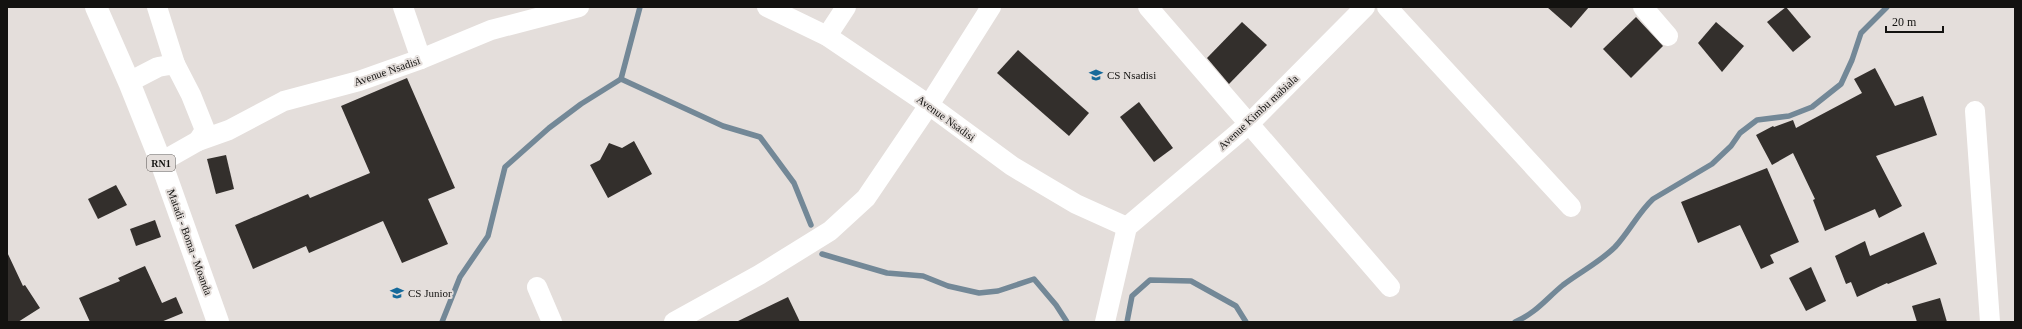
<svg xmlns="http://www.w3.org/2000/svg" width="2022" height="329" font-family="Georgia,serif">
	<rect width="100%" height="100%" fill="#e4dedb"/>
	<g fill="none" stroke-linecap="round" stroke-linejoin="round">
		<!-- stream -->
		<g stroke="#738897" stroke-width="5.5">
			<polyline points="621,79 640,7"/>
			<polyline points="822,254 887,273 923,276 948,286 979,293 998,291 1034,279 1056,305 1067,322"/>
			<polyline points="442,322 460,277 488,236 505,167 549,128 581,104 621,79 723,126 760,137 794,183 811,225"/>
			<polyline points="1127,322 1132,296 1150,280 1191,281 1236,306 1246,322"/>
			<path d="M1515,322C1536,313 1546,299 1563,285C1580,272 1600,262 1615,247C1629,232 1638,213 1653,199L1712,164L1731,146L1740,133L1757,120L1789,116L1812,107L1841,84L1852,60L1861,33L1887,7"/>
		</g>
	</g>
	<!-- building -->
	<g fill="#332f2c">
		<polygon points="1547,7 1589,7 1571,28"/>
		<polygon points="1786,7 1811,37 1793,52 1767,22"/>
		<polygon points="1636,17 1663,46 1631,78 1603,49"/>
		<polygon points="1242,22 1267,45 1229,84 1207,58"/>
		<polygon points="1716,22 1744,46 1722,72 1698,43"/>
		<polygon points="1018,50 1089,113 1069,136 997,73"/>
		<polygon points="1875,68 1895,106 1923,96 1937,135 1876,156 1902,206 1879,218 1875,209 1825,231 1813,200 1815,199 1793,153 1772,165 1756,135 1773,126 1774,127 1793,120 1796,128 1862,93 1854,79"/>
		<polygon points="407,78 455,188 428,199 448,244 402,263 383,221 309,253 306,246 253,269 235,225 308,194 310,198 370,173 341,106"/>
		<polygon points="1139,102 1173,148 1154,162 1120,117"/>
		<polygon points="634,141 652,174 608,198 590,165 600,160 609,143 622,148"/>
		<polygon points="226,155 234,189 216,194 207,159"/>
		<polygon points="1767,168 1799,242 1770,255 1774,263 1761,269 1740,225 1698,243 1681,202"/>
		<polygon points="116,185 127,205 98,219 88,199"/>
		<polygon points="155,220 161,237 136,246 130,229"/>
		<polygon points="1924,232 1937,264 1888,284 1887,283 1857,297 1851,282 1846,284 1835,256 1865,241 1870,256"/>
		<polygon points="7,252 23,286 25,285 40,308 18,322 7,322"/>
		<polygon points="145,266 162,303 176,297 183,313 161,322 90,322 79,298 120,281 118,278"/>
		<polygon points="1811,267 1826,301 1806,311 1789,278"/>
		<polygon points="788,297 800,322 736,322"/>
		<polygon points="1940,298 1947,322 1917,322 1912,306"/>
	</g>
	<g fill="none" stroke-linecap="round" stroke-linejoin="round">
		<!-- minor -->
		<g stroke="#fff" stroke-width="20">
			<polyline points="157,7 175,64"/>
			<polyline points="403,7 421,59"/>
			<polyline points="767,7 827,36 929,105 1012,166 1076,204 1127,227"/>
			<polyline points="1148,7 1390,287"/>
			<polyline points="1387,7 1571,207"/>
			<polyline points="1643,7 1668,36"/>
			<polyline points="827,36 846,7"/>
			<polyline points="129,82 158,67 175,64 191,95 205,130 198,141 229,130 284,101 359,81 421,59 491,30 579,7"/>
			<polyline points="1975,111 1990,322"/>
			<polyline points="161,162 198,141"/>
			<polyline points="1127,227 1250,123 1365,7"/>
			<polyline points="537,287 552,322"/>
			<polyline points="674,322 759,275 830,231 866,198 929,105 991,7"/>
			<polyline points="1105,322 1127,227"/>
		</g>
		<!-- trunk -->
		<polyline stroke="#fff" stroke-width="22" points="96,7 129,82 161,162 218,322"/>
	</g>
	<!-- icons -->
	<defs>
		<g id="school-bare" transform="scale(1.08)"><path d="M0-5L7-2L0 1L-7-2ZM-4 1L0 2.5L4 1V4Q0 6-4 4Z" fill="#15699a" stroke="#e4dedb" stroke-width="2.5" paint-order="stroke"/></g>
	</defs>
	<g fill-rule="evenodd">
		<use href="#school-bare" x="1096" y="75"/>
		<use href="#school-bare" x="397" y="293"/>
	</g>
	<g text-anchor="middle" dominant-baseline="central" stroke-width="4" stroke-linejoin="round" paint-order="stroke">
		<!-- shield labels -->
		<rect fill="#e4dedb" stroke="#524f4d" stroke-width="1" x="147" y="155" width="28" height="16" rx="3"/>
		<g font-size="10" font-weight="bold" fill="#131210">
			<text x="161" y="163">RN1</text>
		</g>
		<!-- street labels -->
		<g font-size="11" fill="#131210" stroke="#e4dedb">
			<text transform="translate(387 71) rotate(-19)">Avenue Nsadisi</text>
			<text transform="translate(1258 112) rotate(-43)">Avenue Kimbu mabiala</text>
			<text transform="translate(946 118) rotate(36)">Avenue Nsadisi</text>
			<text transform="translate(190 242) rotate(70)">Matadi - Boma - Moanda</text>
		</g>
		<!-- poi labels -->
		<g font-size="11" fill="#131210" stroke="#e4dedb" text-anchor="start">
			<text x="1107" y="75">CS Nsadisi</text>
			<text x="408" y="293">CS Junior</text>
		</g>
	</g>
	<!-- border -->
	<rect width="2022" height="329" fill="none" stroke="#131210" stroke-width="16"/>
	<!-- scale -->
	<path d="M1886 26v6h57v-6" fill="none" stroke="#131210" stroke-width="2"/>
	<text x="1892" y="26" font-size="12" fill="#131210" stroke="#e4dedb" stroke-width="3" paint-order="stroke">20 m</text>
</svg>
